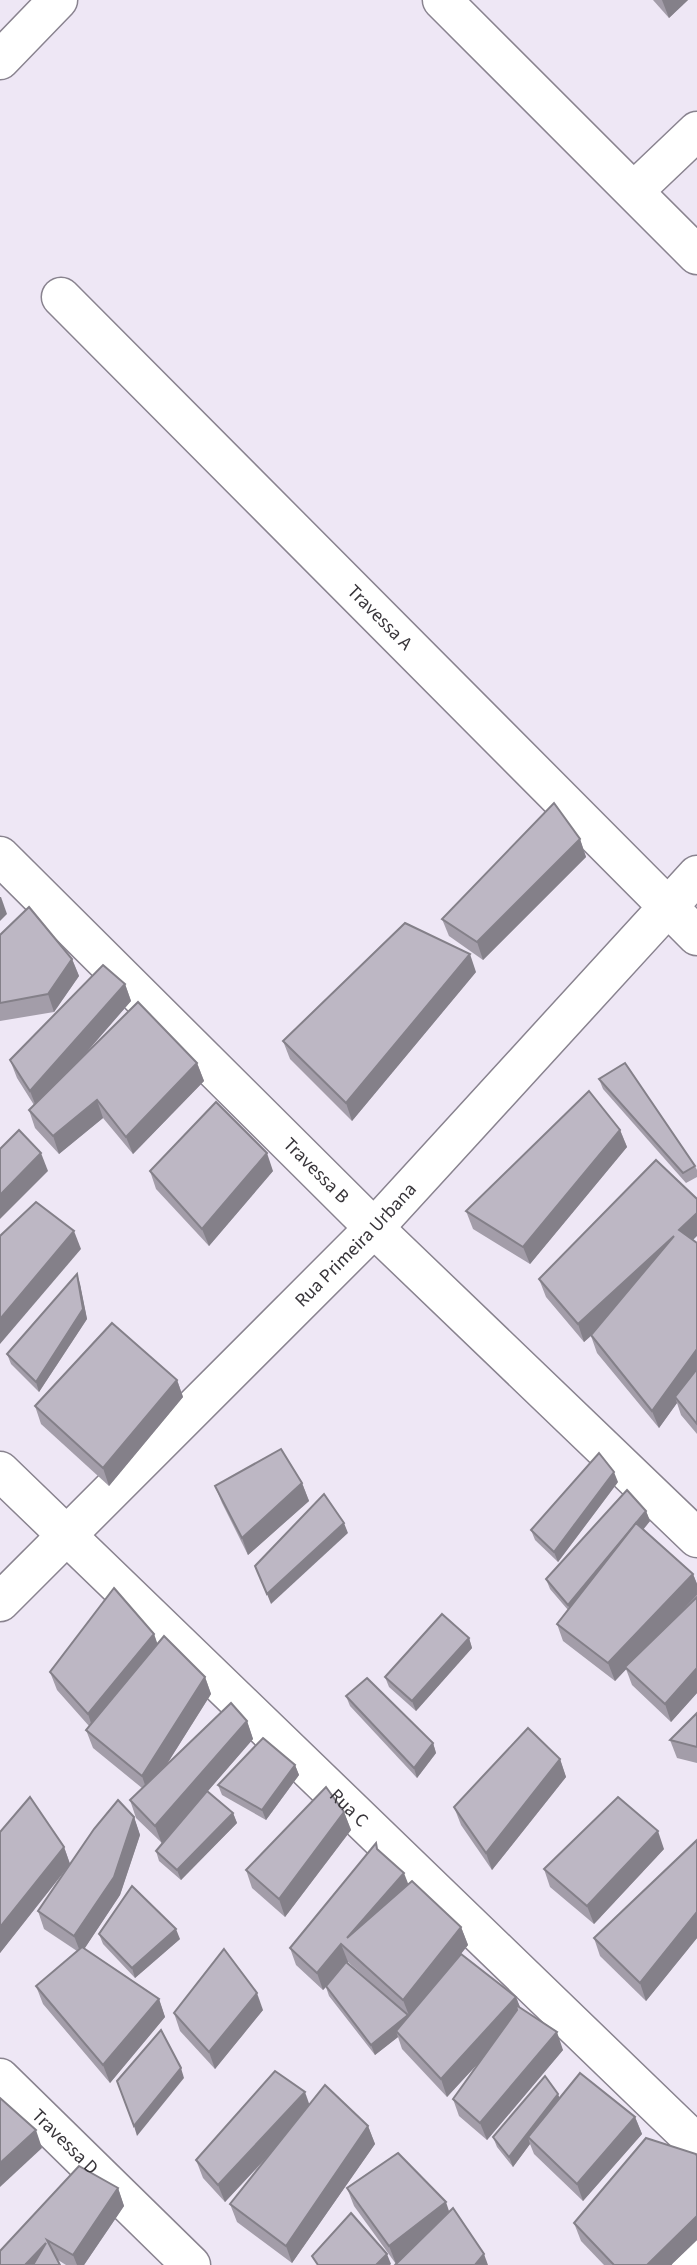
<svg xmlns="http://www.w3.org/2000/svg" width="697" height="2265" font-family="'Source Sans 3',sans-serif">
	<rect width="100%" height="100%" fill="#eee7f5"/>
	<g fill="none" stroke-linecap="round" stroke-linejoin="round">
		<!-- minor casing -->
		<g stroke="#89838f" stroke-width="41">
			<g id="minor">
				<polyline points="0,60 58,0"/>
				<polyline points="634,191 697,131"/>
				<path id="s1" d="M61,297L697,936"/>
				<path id="s2" d="M0,856L374,1228L697,1538"/>
				<path id="s3" d="M0,1471L697,2144"/>
				<path id="s4" d="M0,1602L374,1228L697,875"/>
				<path id="s5" d="M0,2078L191,2265"/>
				<polyline points="691,2265 697,2259"/>
			</g>
		</g>
		<!-- major casing -->
		<g stroke="#89838f" stroke-width="41">
			<polyline id="major" points="442,0 697,255"/>
		</g>
		<!-- minor -->
		<use href="#minor" stroke="#fff" stroke-width="38"/>
		<!-- major -->
		<use href="#major" stroke="#fff" stroke-width="38"/>
	</g>
	<!-- wall -->
	<g fill="#a39da9" fill-rule="evenodd">
		<polygon points="653,0 688,0 669,18"/>
		<polygon points="580,839 586,857 483,960 449,936 442,919"/>
		<polygon points="0,935 72,959 79,976 54,1012 0,1021"/>
		<polygon points="476,972 352,1121 290,1059 283,1041"/>
		<polygon points="125,984 131,1001 79,1061 197,1063 204,1081 133,1154 103,1118 59,1154 35,1128 29,1110 34,1105 17,1078 10,1060"/>
		<polygon points="599,1079 695,1166 697,1170 697,1177 686,1183 603,1089"/>
		<polygon points="620,1130 627,1147 530,1264 473,1229 466,1211"/>
		<polygon points="150,1171 273,1171 209,1246 156,1189"/>
		<polygon points="693,1240 697,1243 697,1434 681,1415 677,1403 659,1428 597,1353 591,1336 584,1342 546,1297 539,1279"/>
		<polygon points="80,1284 87,1319 39,1392 11,1364 7,1354"/>
		<polygon points="177,1380 183,1397 109,1486 41,1424 35,1406"/>
		<polygon points="618,1482 558,1562 535,1540 531,1530"/>
		<polygon points="302,1483 309,1501 248,1555 222,1503 215,1486"/>
		<polygon points="646,1511 650,1521 643,1530 693,1574 697,1584 697,1595 667,1626 697,1597 697,1693 671,1722 632,1685 626,1669 615,1681 563,1641 557,1624 568,1610 550,1589 546,1579"/>
		<polygon points="154,1634 157,1644 205,1677 211,1694 167,1764 247,1721 253,1739 207,1792 233,1813 237,1823 181,1880 159,1861 156,1851 162,1843 136,1818 130,1800 142,1788 93,1748 86,1730 89,1726 57,1690 50,1672"/>
		<polygon points="469,1638 472,1648 416,1711 389,1687 385,1677"/>
		<polygon points="346,1696 433,1743 436,1753 417,1778 350,1706"/>
		<polygon points="697,1713 697,1763 677,1758 670,1740"/>
		<polygon points="560,1759 566,1777 492,1870 461,1825 454,1807"/>
		<polygon points="295,1765 299,1775 266,1820 222,1795 218,1785"/>
		<polygon points="344,1812 351,1830 285,1917 252,1888 246,1870"/>
		<polygon points="134,1817 140,1835 120,1895 84,1949 159,1999 165,2017 110,2083 43,2004 36,1986 77,1951 44,1929 38,1911 68,1867 0,1953 0,1832 64,1847 70,1864"/>
		<polygon points="697,1840 697,1938 646,2001 600,1956 594,1938"/>
		<path d="M378,1849L408,1885L461,1927L468,1945L448,1970L516,1997L520,2007L563,2050L487,2140L459,2116L453,2099L479,2062L447,2097L402,2049L398,2037L375,2055L329,1996L326,1987L323,1990L296,1965L290,1948ZM348,1962L397,2006L347,1963Z"/>
		<polygon points="664,1849 594,1924 550,1887 544,1869"/>
		<polygon points="99,1934 180,1939 135,1978 103,1944"/>
		<polygon points="263,2010 215,2069 180,2031 174,2013"/>
		<polygon points="559,2099 635,2117 642,2134 583,2201 534,2154 530,2144 513,2167 497,2147 493,2137"/>
		<polygon points="309,2104 368,2126 375,2144 292,2263 237,2222 230,2204 272,2152 225,2202 203,2178 196,2160"/>
		<polygon points="398,2153 396,2264 354,2206 347,2188"/>
		<polygon points="697,2156 697,2240 671,2265 604,2265 581,2241 574,2223"/>
		<polygon points="118,2188 124,2206 84,2265 66,2265 58,2260 0,2265"/>
	</g>
	<!-- shaded-wall -->
	<g fill="#848089">
		<polygon points="662,0 688,0 669,18"/>
		<polygon points="580,839 586,857 483,960 477,942"/>
		<polygon points="0,897 1,897 7,914 0,921"/>
		<polygon points="470,954 476,972 352,1121 346,1103"/>
		<polygon points="72,959 79,976 54,1012 48,994"/>
		<polygon points="125,984 131,1001 37,1109 30,1091"/>
		<polygon points="197,1063 204,1081 133,1154 126,1137"/>
		<polygon points="97,1100 103,1118 59,1154 53,1136"/>
		<polygon points="620,1130 627,1147 530,1264 523,1247"/>
		<polygon points="41,1153 48,1171 0,1219 0,1195"/>
		<polygon points="267,1153 273,1171 209,1246 202,1229"/>
		<polygon points="697,1213 697,1236 685,1248 679,1230"/>
		<polygon points="74,1231 81,1249 0,1344 0,1319"/>
		<polygon points="674,1236 680,1254 584,1342 578,1324"/>
		<polygon points="77,1274 80,1284 87,1319 39,1392 36,1382"/>
		<polygon points="697,1349 697,1376 675,1397 677,1403 659,1428 652,1411"/>
		<polygon points="177,1380 183,1397 109,1486 103,1468"/>
		<polygon points="614,1472 618,1482 558,1562 554,1552"/>
		<polygon points="302,1483 309,1501 248,1555 242,1538"/>
		<polygon points="646,1511 650,1521 572,1615 568,1605"/>
		<polygon points="344,1523 348,1533 271,1604 267,1594"/>
		<polygon points="693,1574 697,1584 697,1595 615,1681 608,1663"/>
		<polygon points="154,1634 160,1651 94,1732 88,1714"/>
		<polygon points="469,1638 472,1648 416,1711 412,1701"/>
		<polygon points="697,1668 697,1693 671,1722 665,1704"/>
		<polygon points="205,1677 211,1694 148,1794 142,1776"/>
		<polygon points="247,1721 253,1739 162,1844 155,1826"/>
		<polygon points="433,1743 436,1753 417,1778 414,1768"/>
		<polygon points="560,1759 566,1777 492,1870 486,1853"/>
		<polygon points="295,1765 299,1775 266,1820 262,1810"/>
		<polygon points="344,1812 351,1830 285,1917 279,1899"/>
		<polygon points="233,1813 237,1823 181,1880 177,1870"/>
		<polygon points="134,1817 140,1835 120,1895 81,1954 74,1936"/>
		<polygon points="658,1831 664,1849 594,1924 587,1906"/>
		<polygon points="64,1847 70,1864 0,1953 0,1927"/>
		<polygon points="404,1873 411,1891 354,1956 347,1938"/>
		<polygon points="697,1912 697,1938 646,2001 640,1983"/>
		<polygon points="461,1927 468,1945 410,2018 403,2000"/>
		<polygon points="176,1929 180,1939 135,1978 132,1968"/>
		<polygon points="341,1944 348,1962 323,1990 317,1973"/>
		<polygon points="257,1993 263,2010 215,2069 209,2052"/>
		<polygon points="516,1997 523,2015 447,2097 441,2079"/>
		<polygon points="159,1999 165,2017 110,2083 103,2065"/>
		<polygon points="408,2015 412,2025 396,2031 398,2037 375,2055 371,2045"/>
		<polygon points="557,2032 563,2050 487,2140 480,2123"/>
		<polygon points="181,2068 184,2078 137,2136 134,2126"/>
		<polygon points="305,2092 311,2109 225,2202 218,2185"/>
		<polygon points="558,2094 562,2104 528,2137 530,2144 513,2167 509,2157"/>
		<polygon points="635,2117 642,2134 583,2201 577,2184"/>
		<polygon points="368,2126 375,2144 292,2263 286,2246"/>
		<polygon points="36,2130 42,2148 0,2187 0,2163"/>
		<polygon points="118,2188 124,2206 84,2265 77,2265 73,2255"/>
		<polygon points="446,2202 452,2220 396,2264 389,2246"/>
		<polygon points="697,2216 697,2240 671,2265 647,2265"/>
		<polygon points="46,2243 48,2265 25,2265"/>
		<polygon points="387,2254 391,2264 390,2265 376,2265"/>
		<polygon points="484,2254 488,2265 475,2265"/>
	</g>
	<!-- building -->
	<g fill="#bdb7c4" stroke="#848089" stroke-width="2">
		<polygon points="554,803 580,839 477,942 442,919"/>
		<polygon points="29,907 72,959 48,994 0,1003 0,935"/>
		<polygon points="405,923 470,954 346,1103 283,1041"/>
		<polygon points="103,965 125,984 30,1091 10,1060"/>
		<polygon points="138,1002 197,1063 126,1137 97,1100 53,1136 29,1110"/>
		<polygon points="625,1063 695,1166 683,1173 599,1079"/>
		<polygon points="589,1091 620,1130 523,1247 466,1211"/>
		<polygon points="216,1102 267,1153 202,1229 150,1171"/>
		<polygon points="19,1130 41,1153 0,1195 0,1149"/>
		<polygon points="656,1160 697,1199 697,1213 679,1230 697,1243 697,1349 652,1411 591,1335 674,1236 578,1324 539,1279"/>
		<polygon points="36,1202 74,1231 0,1319 0,1236"/>
		<polygon points="77,1274 83,1309 36,1382 7,1354"/>
		<polygon points="112,1323 177,1380 103,1468 35,1406"/>
		<polygon points="697,1369 697,1424 675,1397"/>
		<polygon points="281,1449 302,1483 242,1538 215,1486"/>
		<polygon points="599,1453 614,1472 554,1552 531,1530"/>
		<polygon points="627,1490 646,1511 568,1605 546,1579"/>
		<polygon points="324,1494 344,1523 267,1594 255,1566"/>
		<polygon points="636,1523 693,1574 608,1663 557,1624"/>
		<polygon points="114,1588 154,1634 88,1714 50,1672"/>
		<polygon points="697,1597 697,1668 665,1704 625,1667"/>
		<polygon points="442,1614 469,1638 412,1701 385,1677"/>
		<polygon points="164,1636 205,1677 142,1776 86,1730"/>
		<polygon points="367,1678 433,1743 414,1768 346,1696"/>
		<polygon points="231,1703 247,1721 155,1826 130,1800"/>
		<polygon points="697,1713 697,1747 670,1740"/>
		<polygon points="528,1728 560,1759 486,1853 454,1807"/>
		<polygon points="263,1738 295,1765 262,1810 218,1785"/>
		<polygon points="326,1787 344,1812 279,1899 246,1870"/>
		<polygon points="207,1791 233,1813 177,1870 156,1851"/>
		<polygon points="30,1797 64,1847 0,1927 0,1832"/>
		<polygon points="618,1797 658,1831 587,1906 544,1869"/>
		<polygon points="118,1800 134,1817 114,1877 74,1936 38,1911 94,1829"/>
		<polygon points="697,1840 697,1912 640,1983 594,1938"/>
		<polygon points="376,1843 377,1849 404,1873 347,1938 412,1881 461,1927 403,2000 341,1944 317,1973 290,1948"/>
		<polygon points="132,1886 176,1929 132,1968 99,1934"/>
		<polygon points="82,1947 159,1999 103,2065 36,1986"/>
		<polygon points="224,1949 257,1993 209,2052 174,2013"/>
		<polygon points="461,1954 516,1997 441,2079 396,2031"/>
		<polygon points="346,1962 408,2015 371,2045 326,1986"/>
		<polygon points="516,2005 557,2032 480,2123 453,2099 517,2010"/>
		<polygon points="161,2030 181,2068 134,2126 117,2081"/>
		<polygon points="275,2071 305,2092 218,2185 196,2160"/>
		<polygon points="580,2073 635,2117 577,2184 528,2137"/>
		<polygon points="545,2076 558,2094 509,2157 493,2137"/>
		<polygon points="325,2085 368,2126 286,2246 230,2204"/>
		<polygon points="0,2098 36,2130 0,2163"/>
		<polygon points="646,2138 696,2154 697,2156 697,2216 647,2265 614,2265 574,2223"/>
		<polygon points="398,2153 446,2202 389,2246 347,2188"/>
		<polygon points="79,2166 118,2188 73,2255 47,2240 60,2265 33,2265 46,2243 25,2265 0,2265 0,2251"/>
		<polygon points="453,2208 484,2254 475,2265 395,2265"/>
		<polygon points="351,2213 387,2254 376,2265 318,2265 312,2256"/>
	</g>
	<g text-anchor="middle" dominant-baseline="central" stroke-width="5" stroke-linejoin="round" paint-order="stroke">
		<!-- street labels -->
		<g font-size="19" fill="#38353a" stroke="#fff">
			<text stroke="none"><textPath href="#s1" startOffset="452">Travessa A</textPath></text>
			<text stroke="none"><textPath href="#s2" startOffset="446">Travessa B</textPath></text>
			<text stroke="none"><textPath href="#s4" startOffset="504">Rua Primeira Urbana</textPath></text>
			<text stroke="none"><textPath href="#s3" startOffset="485">Rua C</textPath></text>
			<text stroke="none"><textPath href="#s5" startOffset="91">Travessa D</textPath></text>
		</g>
	</g>
</svg>
